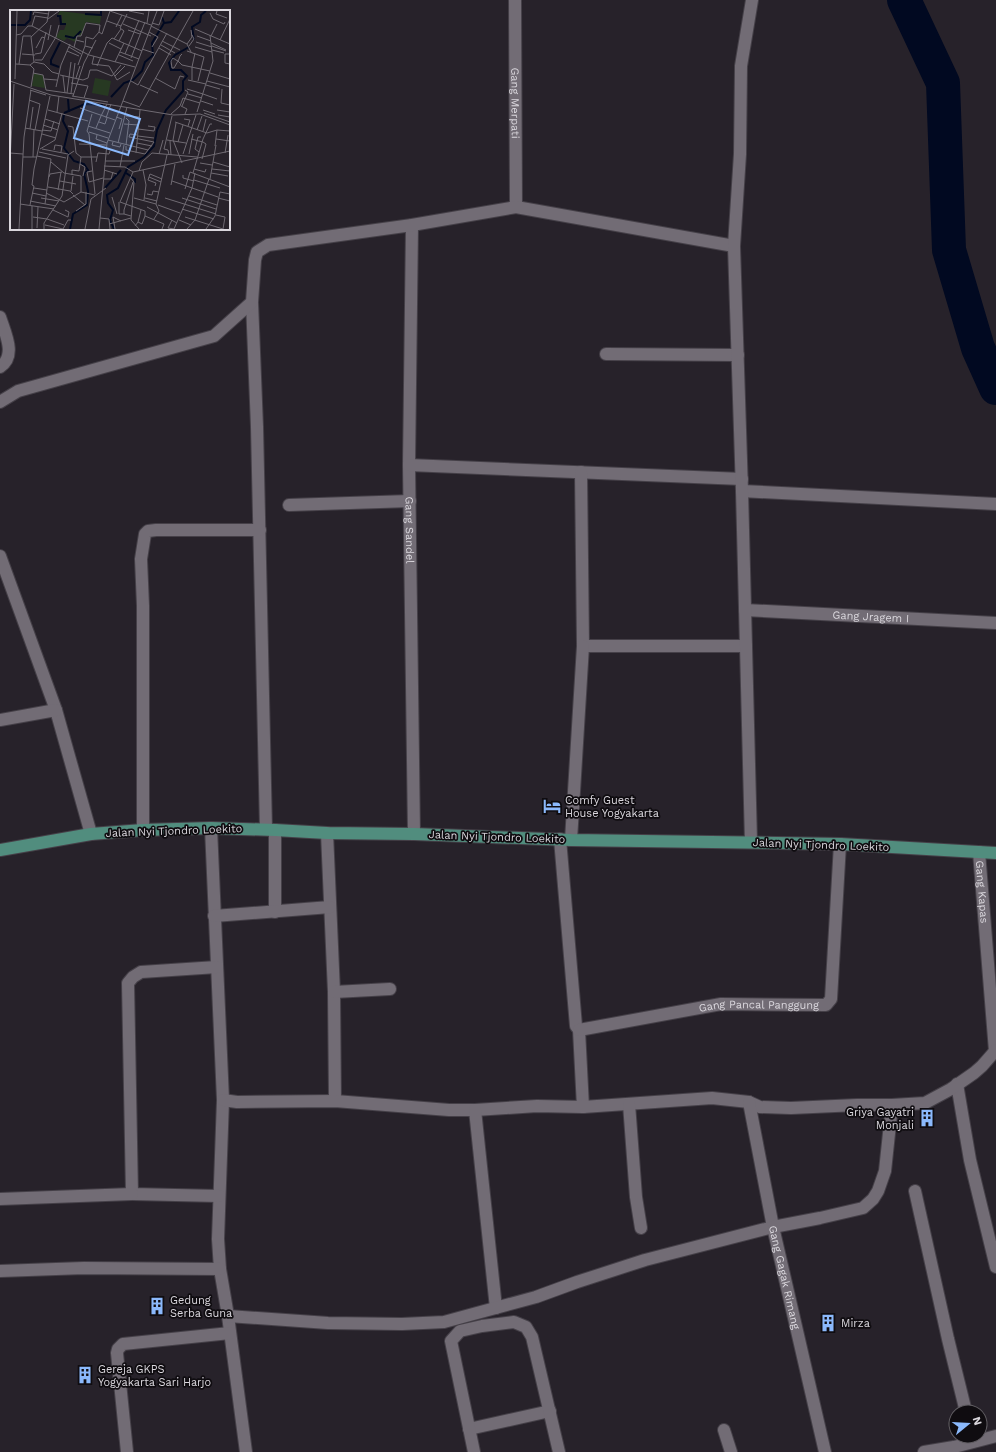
<svg xmlns="http://www.w3.org/2000/svg" width="996" height="1452" font-family="'Work Sans',sans-serif">
	<rect width="100%" height="100%" fill="#27222a"/>
	<g fill="none" stroke-linecap="round" stroke-linejoin="round">
		<!-- river -->
		<polyline stroke="#010921" stroke-width="34" points="904,0 943,83 949,250 978,348 996,388"/>
		<!-- street casing -->
		<g stroke="#454048" stroke-width="14">
			<g id="street">
				<path id="s1" d="M515,0L516,207"/>
				<path id="s2" d="M412,225L409,465L414,834"/>
				<polyline points="252,302 257,427 266,829"/>
				<path d="M0,317C5,333 17,356 0,367"/>
				<polyline points="606,354 738,355"/>
				<polyline points="0,402 18,391 214,336 252,302 255,260 257,252 268,245 412,225 516,207 734,246"/>
				<polyline points="409,465 742,479"/>
				<polyline points="581,472 583,646 746,646"/>
				<polyline points="742,491 996,504"/>
				<polyline points="289,505 410,501"/>
				<polyline points="0,556 56,710 91,834"/>
				<path id="s3" d="M745,610L996,623"/>
				<polyline points="0,720 56,710"/>
				<polyline points="211,828 223,1100 218,1239 220,1269 228,1316 246,1452"/>
				<polyline points="143,830 143,606 141,559 145,534 148,531 156,530 260,530"/>
				<polyline points="327,833 334,992 335,1101"/>
				<polyline points="560,839 576,1026 579,1030 583,1107"/>
				<polyline points="571,840 583,646"/>
				<polyline points="751,842 742,491 734,246 740,154 741,66 752,0"/>
				<path id="s4" d="M979,852L995,1051"/>
				<polyline points="275,912 275,830"/>
				<polyline points="214,916 330,907"/>
				<polyline points="217,967 141,972 133,977 128,983 132,1194 219,1196"/>
				<polyline points="334,992 390,989"/>
				<path id="s5" d="M579,1030L721,1004L826,1005L831,999L840,844"/>
				<polyline points="957,1084 970,1160 996,1267"/>
				<polyline points="223,1100 237,1102 335,1101 449,1110 475,1110 537,1106 583,1107 712,1098 749,1102 760,1107 791,1108 857,1105 892,1105 925,1103 951,1089 974,1073 982,1066 996,1050"/>
				<path id="s6" d="M749,1102L773,1227L825,1452"/>
				<polyline points="629,1104 636,1197 641,1228"/>
				<polyline points="475,1110 496,1308"/>
				<polyline points="915,1191 948,1339 966,1412"/>
				<polyline points="0,1199 132,1194"/>
				<polyline points="0,1271 84,1268 220,1269"/>
				<polyline points="228,1316 328,1323 402,1324 444,1322 536,1297 577,1282 645,1260 773,1227 820,1218 863,1208 873,1199 878,1191 885,1171 892,1105"/>
				<polyline points="469,1429 550,1411"/>
				<polyline points="724,1430 731,1452"/>
				<polyline points="127,1452 117,1353 118,1349 123,1344 230,1333"/>
				<polyline points="474,1452 451,1341 460,1331 482,1326 514,1322 526,1327 532,1337 559,1452"/>
				<polyline points="924,1452 954,1447 996,1436"/>
			</g>
		</g>
		<!-- primary casing -->
		<g stroke="#454048" stroke-width="14">
			<polyline id="primary" points="0,850 91,834 143,830 211,828 275,830 327,833 414,834 571,840 840,844 996,853"/>
		</g>
		<!-- street -->
		<use href="#street" stroke="#726c75" stroke-width="12"/>
		<!-- primary -->
		<use href="#primary" stroke="#518d7e" stroke-width="12"/>
	</g>
	<!-- icons -->
	<defs>
		<g id="hotel-bare" transform="scale(1.38)"><path d="M-6-4.5h1.5V1H6V5H4.5V3h-9V5H-6ZM-4 0a1.8 1.8 0 1 1 3.6 0ZM.5 0V-2.5h3Q6-2.5 6 0Z" fill="#8bb9fc" stroke="#0f0c10" stroke-width="2.5" paint-order="stroke"/></g>
		<g id="building-bare" transform="scale(1.38)"><path d="M-4-6H4V6H1V3H-1V6H-4ZM-2.5-4.3h1.7v1.8h-1.7ZM.8-4.3h1.7v1.8H.8ZM-2.5-1h1.7V.8h-1.7ZM.8-1h1.7V.8H.8Z" fill="#8bb9fc" stroke="#0f0c10" stroke-width="2.5" paint-order="stroke"/></g>
	</defs>
	<g fill-rule="evenodd">
		<use href="#hotel-bare" x="552" y="806"/>
		<use href="#building-bare" x="927" y="1118"/>
		<use href="#building-bare" x="157" y="1306"/>
		<use href="#building-bare" x="828" y="1323"/>
		<use href="#building-bare" x="85" y="1375"/>
	</g>
	<g text-anchor="middle" dominant-baseline="central" stroke-width="3.5" stroke-linejoin="round" paint-order="stroke">
		<!-- street labels -->
		<g font-size="11" fill="#dad7dd" stroke="#0f0c10">
			<text stroke="none"><textPath href="#s1" startOffset="103">Gang Merpati</textPath></text>
			<text stroke="none"><textPath href="#s2" startOffset="305">Gang Sandel</textPath></text>
			<text stroke="none"><textPath href="#s3" startOffset="126">Gang Jragem I</textPath></text>
			<text transform="translate(174 831) rotate(-2)">Jalan Nyi Tjondro Loekito</text>
			<text transform="translate(497 837) rotate(2)">Jalan Nyi Tjondro Loekito</text>
			<text transform="translate(821 845) rotate(2)">Jalan Nyi Tjondro Loekito</text>
			<text stroke="none"><textPath href="#s4" startOffset="40">Gang Kapas</textPath></text>
			<text stroke="none"><textPath href="#s5" startOffset="182">Gang Pancal Panggung</textPath></text>
			<text stroke="none"><textPath href="#s6" startOffset="179">Gang Gagak Rimang</textPath></text>
		</g>
		<!-- poi labels -->
		<g font-size="11" fill="#dad7dd" stroke="#0f0c10" text-anchor="start">
			<text x="565" y="800">Comfy Guest<tspan x="565" dy="13">House Yogyakarta</tspan></text>
			<text x="914" y="1112" text-anchor="end">Griya Gayatri<tspan x="914" dy="13">Monjali</tspan></text>
			<text x="170" y="1300">Gedung<tspan x="170" dy="13">Serba Guna</tspan></text>
			<text x="841" y="1323">Mirza</text>
			<text x="98" y="1369">Gereja GKPS<tspan x="98" dy="13">Yogyakarta Sari Harjo</tspan></text>
		</g>
	</g>
	<!-- overview -->
	<g transform="translate(10 10)">
		<rect width="220" height="220" fill="#27222a"/>
		<path d="M50,1L91,6L90,14L76,12L71,26H67L65,32L57,28L54,31L46,27L50,20H54L56,15L52,13V5H48ZM24,63L33,65L35,78L22,76ZM85,68L101,71L98,86L82,83Z" fill="#273922"/>
		<path fill="none" stroke="#010921" stroke-width="2" d="M75,4L91,5V1M47,6H50L51,14H56M154,13L161,12L169,1M0,15H15L20,10L21,1M55,26L64,28L71,21M184,30L182,17L190,12L191,5L196,1M49,57L41,54V50L50,32M101,87L114,73L123,70L132,61L135,52L143,45L142,33L154,13L152,7M58,89L59,102M54,103L75,94L93,95M54,104L53,111L58,121L54,138L64,151L74,154L78,160L74,164L78,181L77,195L63,204L60,219M116,163L125,169V173M95,178L111,160M104,219L100,210L103,200L98,193L97,185L108,178L118,157L134,147L144,136L147,120L156,100L173,81V71L177,66L171,60H161L159,53L165,45L179,37"/>
		<path fill="none" stroke="#6f6a72" stroke-width="1" d="M100,1L141,15M119,1L134,4M207,1L206,4L217,8M200,3L203,9L214,14L215,12M23,5L24,2L39,4M38,9L49,1M97,11L111,16M137,13L139,1M142,13L149,15L154,1M113,14L141,26M22,16L25,6L38,8M141,16L177,34L181,42M106,17L112,5M185,19L220,34M118,20L130,24M139,22L148,27L142,37M92,24L100,1M6,25L11,24L18,16H22L79,45L125,57M187,26L201,31M201,26L207,14M104,29L111,19M38,30L41,15M66,30L67,26H71L76,13L90,15L89,22M210,30L220,9M109,31L114,21L110,18L117,4M152,31L170,40M186,32L202,37M99,33L111,39M201,33L216,40M177,34L182,27L181,20M151,35L165,43M75,36L76,27L83,29L89,22L92,24M179,36L184,29L182,25M202,36L216,41M59,37L71,44M64,37L66,30L74,32M185,37L202,42M26,38L32,27L35,28M149,38L161,45M132,39L144,43M202,40L214,43M57,41L69,46M177,41L194,47L188,71M110,42L129,49M12,44L25,45M25,44L31,43L36,22M115,44L129,10M172,44L170,46L169,49L168,51L164,58H162L161,51L163,48L166,50L168,51L172,55L200,61M220,44H215V53L220,54M109,45L123,51M84,46L82,54L99,56M121,48L135,12M25,50H32L46,27L49,15M24,52L34,54L42,62L49,64M105,52L114,33M6,54L20,55L24,52L21,27L37,12L39,1M9,54L13,26H21M20,55L24,59L21,77M68,55L75,36L83,38M87,56L97,33L102,28L132,41M99,56L107,70L120,62M182,57L185,43M23,63L33,65L36,80L64,84M200,63L220,69M50,65L73,70L78,68L80,60H87L102,66L111,55M53,66L55,83M105,66L115,56M66,68L70,56M145,68L165,79L170,66L174,67M5,69L7,1M34,69L47,70M178,70L196,74M182,70V57M0,71L41,85L163,105L190,104L220,115M121,71L128,75L157,23M197,71L220,77M61,73L78,76L74,88M130,75L148,83M196,75L210,79M46,77L51,55L60,34M177,79L193,84M212,79L211,93L220,95M20,80L36,85M57,83L61,52M61,83L65,53M178,84L192,88M193,84L207,89M62,86L98,92M63,86L74,53L86,30M19,90L30,94L25,120M113,91L130,97M191,91L203,95M130,96L183,1M171,96L177,99L175,104M172,96L178,82L175,80M70,98L105,110M38,100L78,111M193,100L205,104M207,100L220,102M47,102L49,86M187,102L203,51L200,25M194,103L220,112M82,104L77,121L79,124L85,184M161,104L170,96L173,88L190,93M208,105L220,107M91,106L97,94M116,106L130,107M106,107L112,109L109,119M96,108L101,94M35,109L50,114M174,109L180,110L178,116M89,112L95,114L97,108M165,112L197,123M166,113L163,130L172,153M114,114L129,115M33,115L48,120M58,116L63,117L66,143L71,147H87M78,116L100,123M15,118L32,121M86,118L91,106M20,119L23,97M128,119L144,121L145,117L138,116M32,120L41,121L44,111M187,120L192,106M193,121L196,109M79,122L98,128M197,123L207,120L220,121M32,124L46,128M87,125L86,129L97,133M128,126L144,128M181,129L193,132M206,129L220,131M98,130L138,140M157,130L176,133M160,131L161,145M103,132L102,135L110,137L111,134M168,132L173,115M108,133L117,97M127,133L142,136M69,134L96,135M116,135L119,111L116,108M116,136V140L135,144L144,132L119,127L120,124L127,125M205,136L207,120M30,139L45,130L52,103M32,139L58,144M44,140L45,135L52,136L51,142M29,142L56,148M189,142L185,139L188,127H191M0,143L13,144M126,143L130,100M215,143L218,125M149,144L153,130M173,144L186,105M179,144L183,124M159,145L158,140L154,139L162,106M27,146L41,149L35,194M13,147H27M23,147L24,120M192,149L196,134L193,132M0,151L4,74M95,151H110M110,151H125M41,152L54,163L71,166V182M86,152L88,143L99,144L100,141M203,152L220,157M190,153L202,155M70,154L75,157L73,166M94,156L115,157L123,162L220,141M110,157L114,135M184,159L195,162L196,159M202,159L220,161M94,160L107,164M133,160L136,175L134,190M82,161L77,162L79,172L93,168M129,161L132,152L142,143L187,147M123,162L110,192L135,201V206M183,163L193,129L200,114H202M201,163L218,166M62,165V160L69,161L71,147M173,165V168L184,171M39,167L40,164L52,162M120,167L124,172L121,210L129,219M139,167L151,172M94,169H101L103,162M200,169L206,135M184,170L210,178M50,171L66,174M162,171L208,187M161,175L165,154M145,176L146,173L138,170L140,164L152,169M38,177L60,181L63,184M24,178L37,180M175,179L180,162L220,177M48,180L51,162M61,181L63,166M22,183L36,186M36,183L54,192L71,182L85,185M137,184L142,185L143,181L149,182M63,185L75,195M179,186L207,195M102,187L107,204M31,188L49,191M124,188L146,194M135,188L147,191M155,188L206,204M172,188L206,199M208,188L220,191M20,191L46,196M109,192V204H114M10,194L44,199M20,195L24,176L22,175L24,159L40,86M148,195L170,203M22,196V219M137,197L167,213M172,199L204,209M43,200L58,207L59,202L55,200M66,201L76,194V182M206,205L215,207L213,219M121,206L114,204V200L123,172M135,206L154,214L152,219M23,207L37,209L54,215M175,207L213,219M90,208L99,209L100,219M144,209L149,201L146,194L157,145M162,210L158,218L164,219M169,210L181,215M128,212L131,200M99,214L121,208M35,215L53,219L58,210H61M125,216L128,212L132,214L135,206M27,218L28,197M9,219L14,127L21,80M34,219V213L52,186L58,145L64,141M75,219L81,189L96,178M89,219L97,133L147,1M105,219L103,207L111,211M164,219L182,178L185,163M177,219L185,210L199,169M196,219L205,206L210,182L220,184"/>
		<path fill="#8bb9fc" fill-opacity="0.15" stroke="#8bb9fc" stroke-width="2" d="M76,91L130,109L118,145L64,128Z"/>
		<rect width="220" height="220" fill="none" stroke="#dad7dd" stroke-width="2"/>
	</g>
	<!-- north arrow -->
	<g transform="translate(968 1424) rotate(72)"><circle r="19" fill="#0f0c10" stroke="#605d62"/>
	<path d="M0-3L7 15L0 10L-7 15Z" fill="#8bb9fc"/>
	<text y="-6" font-size="11" font-weight="bold" text-anchor="middle" fill="#dad7dd">N</text>
	</g>
</svg>
